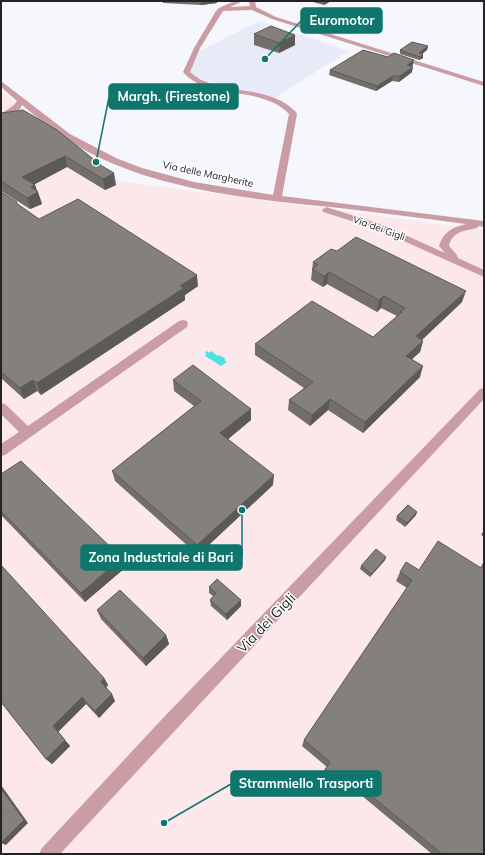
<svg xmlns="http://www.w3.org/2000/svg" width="485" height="855" font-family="Mulish,sans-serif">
	<rect width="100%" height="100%" fill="#f6f6fd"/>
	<!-- built -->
	<polygon fill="#e9eaf8" points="259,21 349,51 274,98 206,81 190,74 190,67 200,51"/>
	<!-- industrial -->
	<polygon fill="#fce7eb" points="1,91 45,128 99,168 120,181 484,230 484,854 1,854"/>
	<!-- water -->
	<polygon fill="#4de2e2" points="207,351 209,353 211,351 218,356 219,355 226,359 224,360 227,362 221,366 205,356 206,354 205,353"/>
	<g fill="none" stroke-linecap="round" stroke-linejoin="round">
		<!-- minor -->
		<g fill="#ca9ca3" fill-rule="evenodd">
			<path d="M235,1H243L230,7L250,6L249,1H255L256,7L276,17L484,82V86L272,19L252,10L223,11L200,48L190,72C217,97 267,82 296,112L297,114L282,196L484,221V227L479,226L477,228C465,231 452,231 449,246L457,255L458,258L484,270V277L377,229L323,212L322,210L326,207L383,225L445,253L439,246C443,232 453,227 466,224C421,218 376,212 331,207C252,199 167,191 94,155C68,142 44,124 22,105L20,109L1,119V114L14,105L17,101L1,87V81L70,134L116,158L142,168L194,182L273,195L289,114C262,85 206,100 183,72L194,48L216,11L219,8Z"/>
			<polygon points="183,320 187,321 188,324 187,327 5,455 1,456 1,444 19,432 1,414 1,403 5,404 28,426 179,321"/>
			<polygon points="484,388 484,399 60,854 39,854 42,848 164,717 480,389"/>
		</g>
	</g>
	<!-- wall -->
	<g fill="#726e6a">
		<polygon points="163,1 217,1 217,3 201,5 163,3"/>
		<polygon points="309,1 331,1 324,5"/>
		<polygon points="254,34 295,35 295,45 279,53 254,45"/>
		<polygon points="428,46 427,50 422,54 423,54 423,58 419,60 400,54 400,50"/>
		<polygon points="413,65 411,66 412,72 399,82 392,81 376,91 329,75 330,70"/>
		<polygon points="1,113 116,185 105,190 67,167 34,184 35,185 42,204 30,209 1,191"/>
		<polygon points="1,192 39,219 198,286 185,295 185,300 41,395 37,391 24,399 1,378"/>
		<polygon points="313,262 462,302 422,340 423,341 420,352 412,359 420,377 363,433 328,410 310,426 288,410 289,400 304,388 255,355 255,344 373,337 397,316 381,308 377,312 327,284 323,287 311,280"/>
		<polygon points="173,380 251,409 251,420 228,439 273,485 198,555 115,481 112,471 194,406 174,391"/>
		<polygon points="1,474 126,567 85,602 1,515"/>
		<polygon points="416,515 405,527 396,520 397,516"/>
		<polygon points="484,530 484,537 481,535"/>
		<polygon points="386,557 385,560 370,577 360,569 361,566"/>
		<polygon points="484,562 484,854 432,854 343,780 336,792 320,778 327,767 302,746 304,740 407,588 396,581 400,572 419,570 481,567"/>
		<polygon points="209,587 241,600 241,606 227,620 211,606 210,600 213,596 209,593"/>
		<polygon points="97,610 166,635 169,644 146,666 101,619"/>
		<polygon points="104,678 108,685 106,687 115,701 99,718 86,704 58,732 70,746 52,764 46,759 1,702"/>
	</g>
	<!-- shaded-wall -->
	<g fill="#5c5a56">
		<polygon points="201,1 217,1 217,3 201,5"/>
		<polygon points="324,1 331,1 324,5"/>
		<polygon points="295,35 295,45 279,53 279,43"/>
		<polygon points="428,46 427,50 418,57 419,53"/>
		<polygon points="423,54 423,58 419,60 420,57"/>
		<polygon points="414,60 413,65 406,70 407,65"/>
		<polygon points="413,67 412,72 399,82 400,76"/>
		<polygon points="393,76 392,81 376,91 377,86"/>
		<polygon points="65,156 67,167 26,189 22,177"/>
		<polygon points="114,173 116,185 105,190 103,179"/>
		<polygon points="35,185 37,192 38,192 42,204 30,209 27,198 31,187"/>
		<polygon points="329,272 327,284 323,287 324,276"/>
		<polygon points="197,275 198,286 185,295 185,300 41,395 37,383 180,286"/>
		<polygon points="466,291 462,302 413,348 416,336"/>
		<polygon points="384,296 381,308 377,312 379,300"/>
		<polygon points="423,341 420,352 403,367 406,356"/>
		<polygon points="423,366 420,377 363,433 365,422"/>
		<polygon points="33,380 37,391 24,399 20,388"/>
		<polygon points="330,399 328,410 310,426 312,415"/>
		<polygon points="251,409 251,420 221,445 220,433"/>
		<polygon points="274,475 273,485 198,555 197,545"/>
		<polygon points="417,512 416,515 405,527 407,523"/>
		<polygon points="386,557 385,560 370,577 372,574"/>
		<polygon points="122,558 126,567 85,602 81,593"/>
		<polygon points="241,600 241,606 227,620 226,614"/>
		<polygon points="166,635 169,644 146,666 143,658"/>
		<polygon points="104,678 108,685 105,689 101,682"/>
		<polygon points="112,694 115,701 99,718 95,711"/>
		<polygon points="82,697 86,704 58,732 70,746 52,764 46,759 53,726"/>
		<polygon points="1,785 28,823 6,845 1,843 24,820 1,789"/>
	</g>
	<!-- building -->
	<g fill="#84807b" stroke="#5c5a56">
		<polygon points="271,26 295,35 279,43 254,34"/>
		<polygon points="412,42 428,46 419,53 423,54 420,57 400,50"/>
		<polygon points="363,50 388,57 394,53 414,60 407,65 413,67 400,76 393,76 377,86 330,70"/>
		<polygon points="23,110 57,130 102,166 114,173 103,179 65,156 22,177 35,185 31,187 38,192 27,198 1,181 1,113"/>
		<polygon points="1,192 17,202 16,203 39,219 78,199 197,275 180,286 184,288 37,383 33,380 20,388 1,372"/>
		<polygon points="356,237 466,291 416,336 423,341 406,356 423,366 365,422 330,399 312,415 289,400 313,382 255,344 312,301 373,337 402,312 400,312 405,308 384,296 379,300 329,272 324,276 312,269 318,265 313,262 331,249 337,251"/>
		<polygon points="193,365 251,409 220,433 274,475 197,545 112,471 201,401 173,380"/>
		<polygon points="21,461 122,558 81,593 1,511 1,474"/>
		<polygon points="408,505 417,512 407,523 397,516"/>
		<polygon points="438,541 481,568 484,562 484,854 442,854 346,775 338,787 322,774 330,762 304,740 412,580 400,572 406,562 419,570"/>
		<polygon points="376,549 386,557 372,574 361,566"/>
		<polygon points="1,565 104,678 101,682 112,694 95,711 82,697 53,726 65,740 46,759 1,702"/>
		<polygon points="217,579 241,600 226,614 210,600 216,593 209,587"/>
		<polygon points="120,590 166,635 143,658 97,610"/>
		<polygon points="1,789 24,820 1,843 1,815 2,814 1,812"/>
	</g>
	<g text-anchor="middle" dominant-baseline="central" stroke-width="3" stroke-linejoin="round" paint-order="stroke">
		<!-- far-street labels -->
		<g font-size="10" fill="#232326" stroke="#fff">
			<text transform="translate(208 174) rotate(12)">Via delle Margherite</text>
			<text transform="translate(379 228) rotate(20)">Via dei Gigli</text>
		</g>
		<!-- near-street labels -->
		<g font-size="14" fill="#232326" stroke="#fff">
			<text transform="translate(266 623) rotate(-46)">Via dei Gigli</text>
		</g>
	</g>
	<!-- callouts -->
	<path fill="none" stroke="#0f766e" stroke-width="1.5" d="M265 59L301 21M96 162L109 97M242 510L242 558M164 823L231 784"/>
	<g fill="#0f766e" stroke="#fff" stroke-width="1.5">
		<circle cx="265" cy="59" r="4"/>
		<circle cx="96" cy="162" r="4"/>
		<circle cx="242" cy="510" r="4"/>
		<circle cx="164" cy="823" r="4"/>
	</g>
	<g fill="#0f766e" stroke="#0f766e" stroke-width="1.5">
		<rect x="301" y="8" width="81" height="25" rx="4"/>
		<rect x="109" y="84" width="129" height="25" rx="4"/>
		<rect x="81" y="545" width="161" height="25" rx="4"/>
		<rect x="231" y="771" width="150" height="25" rx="4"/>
	</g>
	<g font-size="13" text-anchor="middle" font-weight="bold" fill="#fff">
		<text x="342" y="25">Euromotor</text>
		<text x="174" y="101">Margh. (Firestone)</text>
		<text x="161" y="562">Zona Industriale di Bari</text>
		<text x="306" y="788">Strammiello Trasporti</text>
	</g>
	<!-- border -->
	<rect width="485" height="855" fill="none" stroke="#232326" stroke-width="4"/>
</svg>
